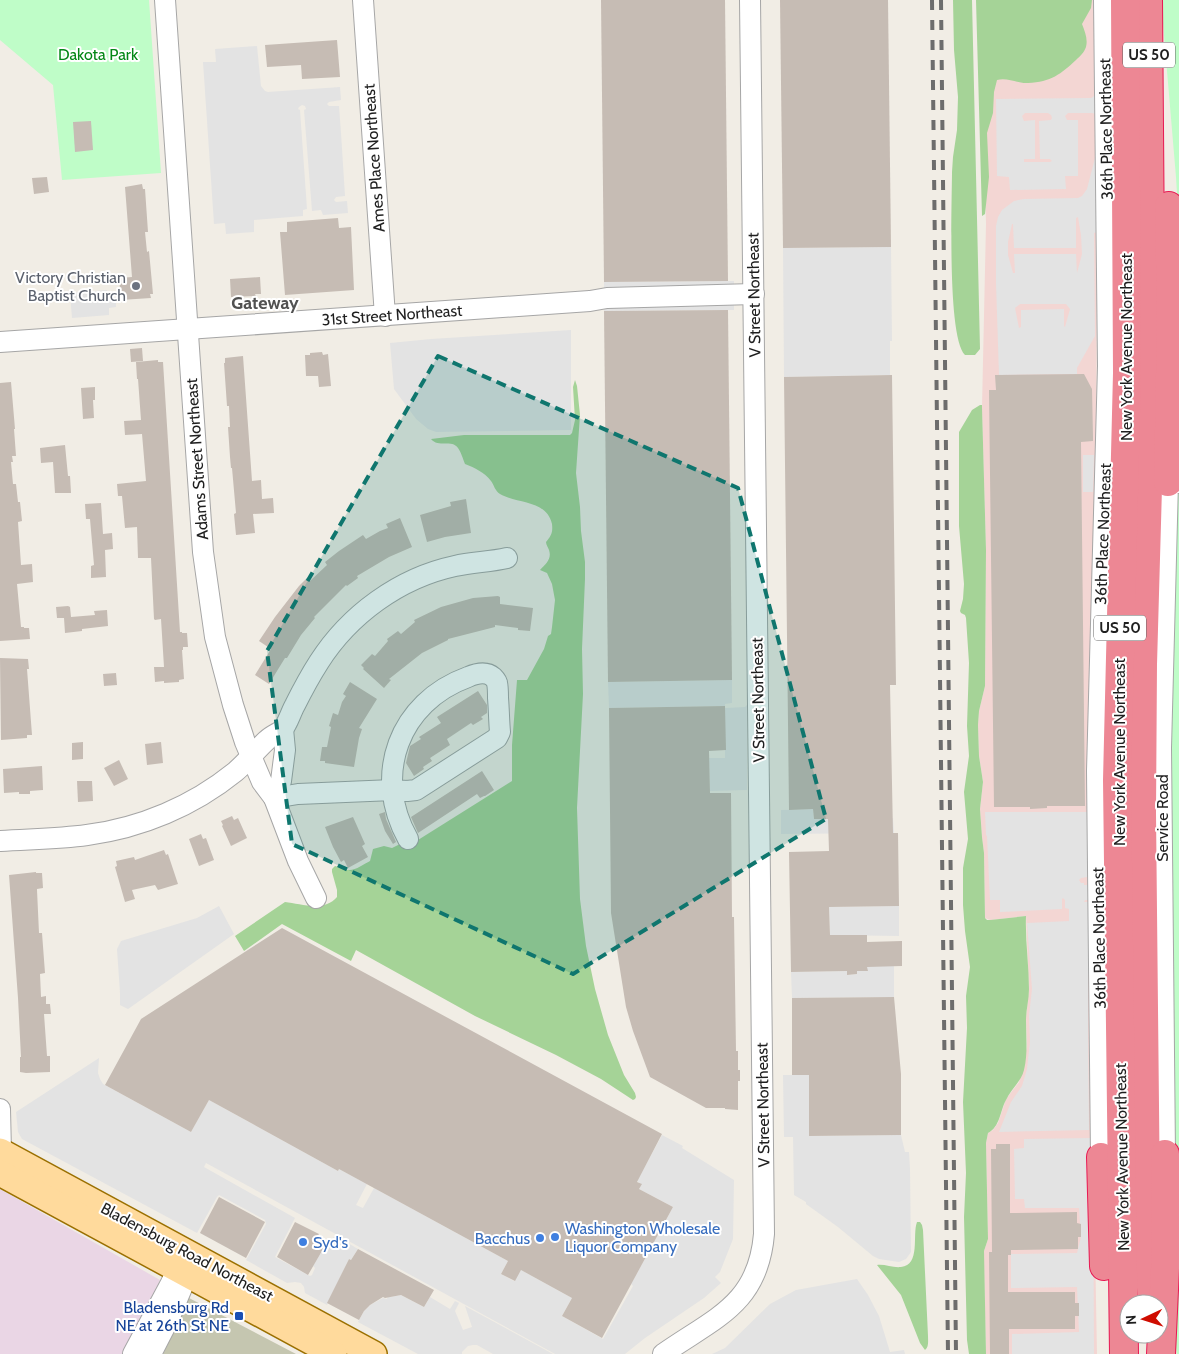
<svg xmlns="http://www.w3.org/2000/svg" width="1179" height="1354" font-family="Cabin,sans-serif">
	<rect width="100%" height="100%" fill="#f1ede5"/>
	<!-- commercial -->
	<polygon fill="#f3d6d3" points="981,0 1094,0 1097,232 1096,536 1090,975 1097,1354 986,1354 984,1268 984,1251 988,1239 986,1143 988,1133 993,1130 998,1123 1006,1099 1019,1082 1027,1046 1026,1018 1029,990 1026,916 990,920 985,918 984,853 982,837 980,809 983,782 979,756 978,725 979,711 985,686 986,550 982,407 986,224"/>
	<!-- industrial -->
	<polygon fill="#ead6e5" points="0,1189 160,1280 125,1354 0,1354"/>
	<!-- construction -->
	<polygon fill="#c5c6b0" points="189,1298 296,1354 163,1354"/>
	<!-- forest -->
	<g fill="#a5d397">
		<path d="M953,0H972L980,349L975,355H965C947,337 952,204 952,172L953,157L957,130L958,97L954,50Z"/>
		<path d="M976,0H1092L1091,8L1082,24C1085,32 1088,39 1086,47C1084,53 1080,56 1076,60C1061,74 1051,82 1028,83C1018,84 1008,77 997,80L994,92L993,113L987,133L989,177L985,214L982,216Z"/>
		<path d="M575,380L577,386L580,415L576,473L580,507L581,531L585,562V579L582,649L583,694L577,808L580,899L586,946L595,989L608,1035L624,1075L635,1093L636,1097L635,1099L633,1100L601,1079L556,1055L475,1016L356,950L351,961L282,924L244,951L235,936L285,902C301,904 325,912 337,897V890L332,872V869L335,866C340,867 344,869 348,870C355,871 364,864 370,861L373,849L384,846L392,848L402,843L418,840L512,781V745L517,680H527L544,649L548,636L551,634L552,627L555,600L552,584L547,573L540,570C546,564 552,559 549,550C548,547 546,545 546,542C551,536 553,533 552,524C547,500 517,504 500,494C495,491 494,485 491,481C484,472 475,468 465,464C463,459 461,452 458,448C452,439 438,448 431,439L464,435H570L572,433L575,420L573,387Z"/>
		<path d="M980,405H982V407L986,550L985,686L979,711L978,725L979,756L983,782L980,809L982,837L984,853L985,918L987,920H990L1026,916C1025,940 1029,965 1029,989C1029,1000 1026,1010 1026,1020C1026,1037 1028,1053 1024,1070C1021,1082 1011,1089 1006,1100C1000,1111 1000,1127 988,1133L986,1143L988,1239L984,1251L986,1354H969L967,1340L964,1217L966,1173L963,1102L967,1028L966,996L970,967L965,931L963,905V868L968,839L964,792L969,756L967,726L969,663L966,618L965,615L961,613L960,611L963,599L964,584L959,526V432L972,410Z"/>
		<path d="M917,1222H920L922,1225L923,1230L928,1336C928,1341 929,1347 925,1350L920,1343L901,1295L877,1265C885,1264 893,1268 901,1267C921,1265 912,1235 917,1222Z"/>
	</g>
	<!-- park -->
	<g fill="#bffdc8">
		<polygon points="0,0 149,0 161,173 62,180 53,85 0,40"/>
		<polygon points="1161,0 1179,0 1179,226 1176,177"/>
		<polygon points="1179,451 1179,1354 1177,1354 1175,1342 1169,761"/>
	</g>
	<!-- parking -->
	<g fill="#e3e3e3" fill-rule="evenodd">
		<polygon points="257,46 261,86 265,91 268,92 340,87 341,100 329,102 327,104 329,106 339,106 341,133 345,196 336,197 334,200 336,202 347,201 348,213 323,215 321,210 312,211 304,110 306,109 305,106 302,105 299,107 298,109 300,110 307,209 303,210 303,216 254,220 254,232 226,234 225,223 214,224 203,62 216,62 215,49"/>
		<path d="M1096,95V114L1092,113H1068L1065,116L1067,120H1078V176H1065L1066,189L1010,190L1009,177L997,176L996,99L1091,98ZM1025,113H1048L1051,115L1052,118L1051,120L1039,121L1040,159H1050L1052,161L1050,162H1024V159H1035V120L1024,121L1022,116Z"/>
		<path d="M1096,154L1097,232L1094,233L1095,336L1077,368V374L999,375L996,283V226L998,217L1002,210L1014,201L1024,199L1078,198L1082,196L1087,189ZM1078,217L1081,235L1082,254L1077,273L1076,254H1014L1015,273H1013L1008,255V242L1012,224H1013L1014,248H1076V218ZM1020,304H1066L1070,309L1065,327L1064,326V309L1021,310V327L1019,328L1015,308Z"/>
		<polygon points="891,247 892,341 890,341 890,375 784,377 783,248"/>
		<polygon points="734,281 734,288 604,290 604,282"/>
		<polygon points="107,290 108,298 116,298 116,307 109,308 109,315 72,318 70,293"/>
		<polygon points="734,303 734,310 604,311 605,304"/>
		<polygon points="571,330 571,430 436,432 428,429 416,419 394,389 390,343 431,339"/>
		<polygon points="1083,455 1094,455 1093,492 1083,492"/>
		<polygon points="732,680 732,703 725,704 725,706 609,708 608,682"/>
		<polygon points="747,705 747,790 710,791 709,758 725,758 725,708 745,707"/>
		<polygon points="813,809 814,819 893,818 894,833 781,834 781,810"/>
		<polygon points="985,812 1088,812 1087,877 1081,878 1079,880 1081,883 1084,883 1084,885 1089,885 1089,900 1085,900 1084,902 1089,902 1090,975 1088,975 1088,1027 1089,1130 999,1132 1011,1102 1022,1086 1027,1069 1030,1042 1029,1016 1032,989 1027,923 1069,921 1069,909 1065,908 1065,900 1063,898 1062,899 1062,909 1000,912 1000,900 990,900 987,836 986,835"/>
		<polygon points="219,906 234,934 128,1009 120,1005 120,993 117,949 121,941 197,918"/>
		<polygon points="899,906 899,936 830,935 829,907"/>
		<polygon points="867,944 894,966 894,997 792,998 791,972 847,971 847,975 857,974 857,971 867,971"/>
		<polygon points="99,1058 98,1073 100,1079 103,1084 191,1132 209,1100 338,1171 339,1169 367,1184 356,1205 363,1208 374,1188 508,1261 501,1274 514,1281 521,1270 572,1298 562,1316 603,1339 633,1286 631,1284 673,1207 639,1189 641,1184 637,1181 662,1135 683,1146 682,1148 734,1180 733,1239 720,1272 715,1277 721,1283 704,1298 645,1338 625,1354 555,1354 206,1163 204,1167 295,1218 275,1257 310,1276 312,1275 315,1268 313,1266 326,1244 331,1239 336,1236 358,1249 351,1260 349,1259 327,1305 305,1293 304,1287 301,1283 295,1282 287,1283 246,1260 266,1224 265,1220 219,1195 217,1197 197,1233 22,1139 18,1132 16,1112"/>
		<polygon points="783,1075 809,1075 809,1136 901,1135 905,1152 909,1152 910,1169 911,1252 906,1259 899,1262 879,1259 873,1256 838,1227 806,1204 806,1202 794,1195 793,1137 784,1137"/>
		<polygon points="1092,1138 1093,1145 1094,1354 1012,1354 1012,1334 1079,1332 1077,1287 1011,1288 1011,1254 1077,1253 1081,1237 1079,1208 1025,1208 1024,1199 1015,1199 1014,1149 1024,1148 1024,1139"/>
		<polygon points="857,1279 868,1295 879,1316 890,1352 904,1350 905,1354 712,1354 725,1348 770,1304 796,1290"/>
		<polygon points="401,1295 424,1307 430,1297 450,1309 455,1301 459,1303 455,1311 463,1330 472,1327 465,1306 553,1354 493,1354 477,1345 473,1345 468,1346 462,1352 462,1354 418,1354 358,1322 364,1311 370,1305 383,1298 387,1299 388,1296 390,1297"/>
	</g>
	<!-- building -->
	<g fill="#c6bcb4">
		<polygon points="601,0 725,0 728,281 604,282"/>
		<polygon points="780,0 888,0 891,247 783,248"/>
		<polygon points="337,40 340,77 302,79 301,65 267,67 265,45"/>
		<polygon points="91,121 93,150 75,152 73,122"/>
		<polygon points="47,177 49,192 34,194 32,178"/>
		<polygon points="142,184 143,189 145,189 148,232 145,232 147,252 149,251 153,294 150,294 151,298 121,300 119,278 132,277 125,187"/>
		<polygon points="338,218 339,228 351,227 354,290 285,295 280,232 287,232 287,222"/>
		<polygon points="260,277 261,294 255,294 256,296 231,297 230,279"/>
		<polygon points="728,310 732,680 608,682 604,311"/>
		<polygon points="142,348 143,361 131,362 130,349"/>
		<polygon points="322,352 323,355 328,354 331,386 319,387 318,376 306,376 305,355 310,355 310,353"/>
		<polygon points="243,356 252,481 261,480 262,499 273,498 274,513 253,514 255,533 236,535 234,514 236,513 232,468 231,468 230,457 228,427 230,427 229,406 227,406 224,363 225,363 225,358"/>
		<polygon points="158,360 158,362 163,362 180,632 182,632 182,633 187,633 188,647 183,647 183,650 182,650 184,679 179,680 179,682 164,683 164,681 155,682 154,667 164,667 161,619 155,620 154,619 151,558 138,558 137,527 125,528 122,496 118,496 117,484 146,481 142,434 125,435 124,421 141,420 138,379 137,379 136,362"/>
		<polygon points="1084,374 1092,389 1093,437 1093,441 1081,442 1085,806 1047,806 1047,808 1030,809 1030,807 994,807 989,390 996,390 995,375"/>
		<polygon points="892,375 896,685 890,685 893,833 898,833 899,906 829,907 830,935 867,935 867,942 902,941 902,966 867,967 868,971 857,971 857,974 847,975 847,971 791,972 789,852 829,851 828,819 814,819 813,809 789,810 784,377"/>
		<polygon points="11,382 15,429 14,429 16,456 12,456 13,462 11,462 13,484 16,484 18,502 20,502 22,521 18,522 21,565 32,564 33,582 17,584 21,627 24,627 24,628 29,628 30,639 0,641 0,383"/>
		<polygon points="95,387 95,400 93,400 94,418 83,419 81,388"/>
		<polygon points="65,445 68,476 70,476 71,493 55,493 53,462 41,463 40,448"/>
		<polygon points="466,499 471,533 445,537 427,542 420,515 451,506 450,502"/>
		<polygon points="101,503 103,534 112,533 113,549 105,550 106,577 91,578 91,566 94,565 90,519 86,519 85,504"/>
		<polygon points="400,518 412,547 389,557 357,576 358,578 347,586 346,585 314,617 315,618 301,635 287,658 285,658 269,684 255,675 271,649 259,641 275,617 299,586 307,578 310,581 327,565 325,562 339,551 363,535 366,539 380,531 388,528 386,524"/>
		<polygon points="498,596 500,597 500,604 533,608 530,631 518,630 518,628 495,625 495,627 448,639 448,640 422,653 389,679 391,680 384,688 363,669 364,668 361,665 372,654 375,656 388,641 387,639 398,631 401,634 415,622 414,620 441,607 473,598"/>
		<polygon points="68,606 70,607 71,617 95,615 94,611 107,610 108,626 82,629 82,631 65,633 64,618 57,618 56,607"/>
		<polygon points="0,658 28,659 29,669 27,669 32,735 27,735 27,738 1,740"/>
		<polygon points="116,673 117,685 104,686 103,674"/>
		<polygon points="350,682 377,699 359,728 362,729 359,738 354,767 325,763 325,761 320,761 322,747 327,747 331,727 329,726 333,713 338,715 342,702 346,696 343,694"/>
		<polygon points="478,691 487,705 487,713 481,717 483,719 473,725 471,723 447,739 450,745 430,758 432,761 423,767 424,769 414,776 406,763 410,746 421,739 419,737 441,723 437,717"/>
		<polygon points="725,706 726,750 709,751 710,793 731,793 732,917 734,917 736,1051 738,1051 738,1070 740,1070 740,1081 738,1081 738,1110 725,1109 725,1108 706,1108 650,1077 633,1031 626,1007 611,913 609,708"/>
		<polygon points="83,742 83,759 72,760 72,743"/>
		<polygon points="161,742 163,763 147,765 145,744"/>
		<polygon points="119,760 128,779 114,786 104,768"/>
		<polygon points="42,766 43,790 30,791 30,794 19,794 19,792 4,793 3,769"/>
		<polygon points="482,771 494,790 485,796 484,796 480,798 477,794 418,833 411,817"/>
		<polygon points="77,781 92,781 93,801 78,802"/>
		<polygon points="385,812 386,819 396,842 393,844 385,831 379,814"/>
		<polygon points="232,816 234,820 238,818 247,838 231,846 222,826 223,825 221,821"/>
		<polygon points="353,817 365,844 362,846 368,857 348,868 344,860 341,862 333,847 325,827"/>
		<polygon points="201,834 203,839 206,838 214,860 199,866 189,839"/>
		<polygon points="164,850 166,855 168,854 178,884 158,890 155,885 132,890 135,899 125,902 115,867 117,866 116,861 134,857 135,860"/>
		<polygon points="36,872 36,873 42,873 43,888 37,889 37,890 39,933 42,933 45,973 40,974 41,997 46,996 46,1004 50,1004 51,1014 44,1014 47,1056 50,1056 50,1072 26,1073 20,1072 20,1057 21,1057 18,998 9,875"/>
		<polygon points="282,928 662,1134 637,1182 642,1184 639,1189 673,1207 602,1338 562,1316 572,1298 521,1270 515,1281 501,1274 508,1261 339,1169 338,1171 209,1100 191,1132 105,1085 141,1019"/>
		<polygon points="894,997 901,1074 901,1135 809,1136 809,1075 792,1075 792,998"/>
		<polygon points="996,1144 1010,1144 1010,1213 1077,1212 1077,1223 1081,1224 1081,1237 1078,1237 1078,1249 1011,1250 1011,1255 1008,1255 1008,1292 1075,1292 1075,1303 1079,1303 1079,1316 1075,1316 1075,1329 1009,1329 1009,1354 990,1354 989,1252 992,1252 991,1149 996,1149"/>
		<polygon points="219,1197 265,1222 246,1258 200,1233"/>
		<polygon points="295,1222 319,1234 316,1238 326,1244 308,1275 277,1257"/>
		<polygon points="358,1249 434,1290 424,1307 401,1295 385,1298 383,1297 370,1305 364,1311 359,1320 327,1303 349,1259 351,1260"/>
	</g>
	<g fill="none" stroke-linecap="round" stroke-linejoin="round">
		<!-- minor casing -->
		<g stroke="#a6a6a6" stroke-width="22">
			<g id="minor">
				<polyline points="165,0 203,552 215,637 233,705 245,742 262,782 274,798 298,861 316,898"/>
				<polyline points="363,0 385,316"/>
				<polyline points="0,342 590,301 607,298 754,294"/>
				<path d="M274,798L298,794L393,790L407,791L416,790L497,738L500,732C499,721 499,710 498,698C498,693 498,687 497,683C497,681 494,678 493,677C486,671 475,674 468,677C399,702 372,775 408,839"/>
				<polyline points="274,798 281,781 285,750 283,729"/>
				<path d="M0,841C29,839 58,839 87,835C141,828 193,806 235,772C247,762 256,750 267,740C272,735 279,733 283,729C288,723 291,712 295,705C302,691 310,676 319,662C349,615 399,578 455,566C472,562 490,562 507,558"/>
				<polyline points="0,1109 1,1152 0,1155"/>
				<polyline points="1165,1154 1161,748 1168,482 1179,483"/>
				<polyline points="1101,1157 1097,771 1108,366 1104,0"/>
				<polyline points="133,1354 171,1283 183,1256"/>
				<polyline points="151,1354 169,1319 184,1283"/>
				<path d="M663,1354C714,1318 758,1305 764,1234L750,0"/>
			</g>
		</g>
		<!-- major casing -->
		<g stroke="#9b7000" stroke-width="28">
			<g id="major">
				<polyline points="0,1151 374,1354"/>
				<polyline points="0,1173 334,1354"/>
			</g>
		</g>
		<!-- highway casing -->
		<g stroke="#e81953" stroke-width="30">
			<g id="highway">
				<polyline points="1148,0 1151,382 1143,664 1142,813 1146,1204 1152,1304"/>
				<polyline points="1168,482 1171,319 1169,206"/>
				<polyline points="1101,1157 1104,1266"/>
				<polyline points="1124,1354 1117,780 1127,373 1125,0"/>
				<polyline points="1161,1354 1166,1247 1165,1154"/>
			</g>
		</g>
		<!-- minor -->
		<use href="#minor" stroke="#fff" stroke-width="20"/>
		<!-- major -->
		<use href="#major" stroke="#ffda9c" stroke-width="25"/>
		<!-- highway -->
		<use href="#highway" stroke="#ed8794" stroke-width="28"/>
		<!-- rail -->
		<g stroke="#6d6d6d" stroke-width="4" stroke-dasharray="10 10" stroke-linecap="butt">
			<polyline points="932,0 948,1354"/>
			<polyline points="941,0 956,1354"/>
		</g>
	</g>
	<!-- marked area -->
	<path fill="#0f766e" fill-opacity="0.2" stroke="#0f766e" stroke-width="4" stroke-dasharray="10 6" stroke-linejoin="round" d="M438,356L738,488L826,819L573,974L292,844L267,651Z"/>
	<!-- markers -->
	<circle fill="#6b7280" stroke="#fff" stroke-width="2" cx="136" cy="286" r="5"/>
	<g fill="#3f7fe0" stroke="#fff" stroke-width="2">
		<circle cx="555" cy="1237" r="5"/>
		<circle cx="540" cy="1238" r="5"/>
		<circle cx="303" cy="1242" r="5"/>
	</g>
	<rect fill="#1a4fb4" stroke="#fff" stroke-width="2" x="234" y="1311" width="10" height="10" rx="2.5"/>
	<g text-anchor="middle" dominant-baseline="central" stroke-width="4" stroke-linejoin="round" paint-order="stroke">
		<!-- shield labels -->
		<g fill="#fff" stroke="#626262" stroke-width="1">
			<rect x="1123" y="42.5" width="52" height="25" rx="4"/>
			<rect x="1094" y="615.5" width="52" height="25" rx="4"/>
		</g>
		<g font-size="15" font-weight="bold" fill="#1f1f1f">
			<text x="1149" y="55">US 50</text>
			<text x="1120" y="628">US 50</text>
		</g>
		<!-- park labels -->
		<g font-size="16" fill="#048716" stroke="#fff">
			<text x="98" y="54">Dakota Park</text>
		</g>
		<!-- street labels -->
		<g font-size="16" fill="#1f1f1f" stroke="#fff">
			<text transform="translate(1106 129) rotate(-91)">36th Place Northeast</text>
			<text transform="translate(374 158) rotate(-94)">Ames Place Northeast</text>
			<text transform="translate(754 295) rotate(-91)">V Street Northeast</text>
			<text transform="translate(392 315) rotate(-4)">31st Street Northeast</text>
			<text transform="translate(1126 347) rotate(-90)">New York Avenue Northeast</text>
			<text transform="translate(197 459) rotate(-94)">Adams Street Northeast</text>
			<text transform="translate(1103 534) rotate(-88)">36th Place Northeast</text>
			<text transform="translate(758 700) rotate(-91)">V Street Northeast</text>
			<text transform="translate(1119 752) rotate(-90)">New York Avenue Northeast</text>
			<text transform="translate(1162 818) rotate(-90)">Service Road</text>
			<text transform="translate(1099 938) rotate(-91)">36th Place Northeast</text>
			<text transform="translate(763 1105) rotate(-91)">V Street Northeast</text>
			<text transform="translate(1122 1157) rotate(-91)">New York Avenue Northeast</text>
			<text transform="translate(187 1252) rotate(28)">Bladensburg Road Northeast</text>
		</g>
		<!-- worship labels -->
		<g font-size="16" fill="#5b616d" stroke="#fff" text-anchor="end">
			<text x="126" y="277">Victory Christian<tspan x="126" dy="18">Baptist Church</tspan></text>
		</g>
		<!-- shop labels -->
		<g font-size="16" fill="#366cbe" stroke="#fff" text-anchor="start">
			<text x="565" y="1228">Washington Wholesale<tspan x="565" dy="18">Liquor Company</tspan></text>
			<text x="530" y="1238" text-anchor="end">Bacchus</text>
			<text x="313" y="1242">Syd's</text>
		</g>
		<!-- transit labels -->
		<g font-size="16" fill="#164399" stroke="#fff" text-anchor="end">
			<text x="229" y="1307">Bladensburg Rd<tspan x="229" dy="18">NE at 26th St NE</tspan></text>
		</g>
		<!-- neighbourhood labels -->
		<g font-size="18" font-weight="bold" fill="#525252" stroke="#fff">
			<text x="265" y="303">Gateway</text>
		</g>
	</g>
	<!-- north arrow -->
	<g transform="translate(1144 1319) rotate(266)"><circle r="24" fill="#ffffff" stroke="#a5a5a5"/>
	<path d="M0-4L9 19L0 12L-9 19Z" fill="#cf0c00"/>
	<text y="-8" font-size="14" font-weight="bold" text-anchor="middle" fill="#1f1f1f">N</text>
	</g>
</svg>
